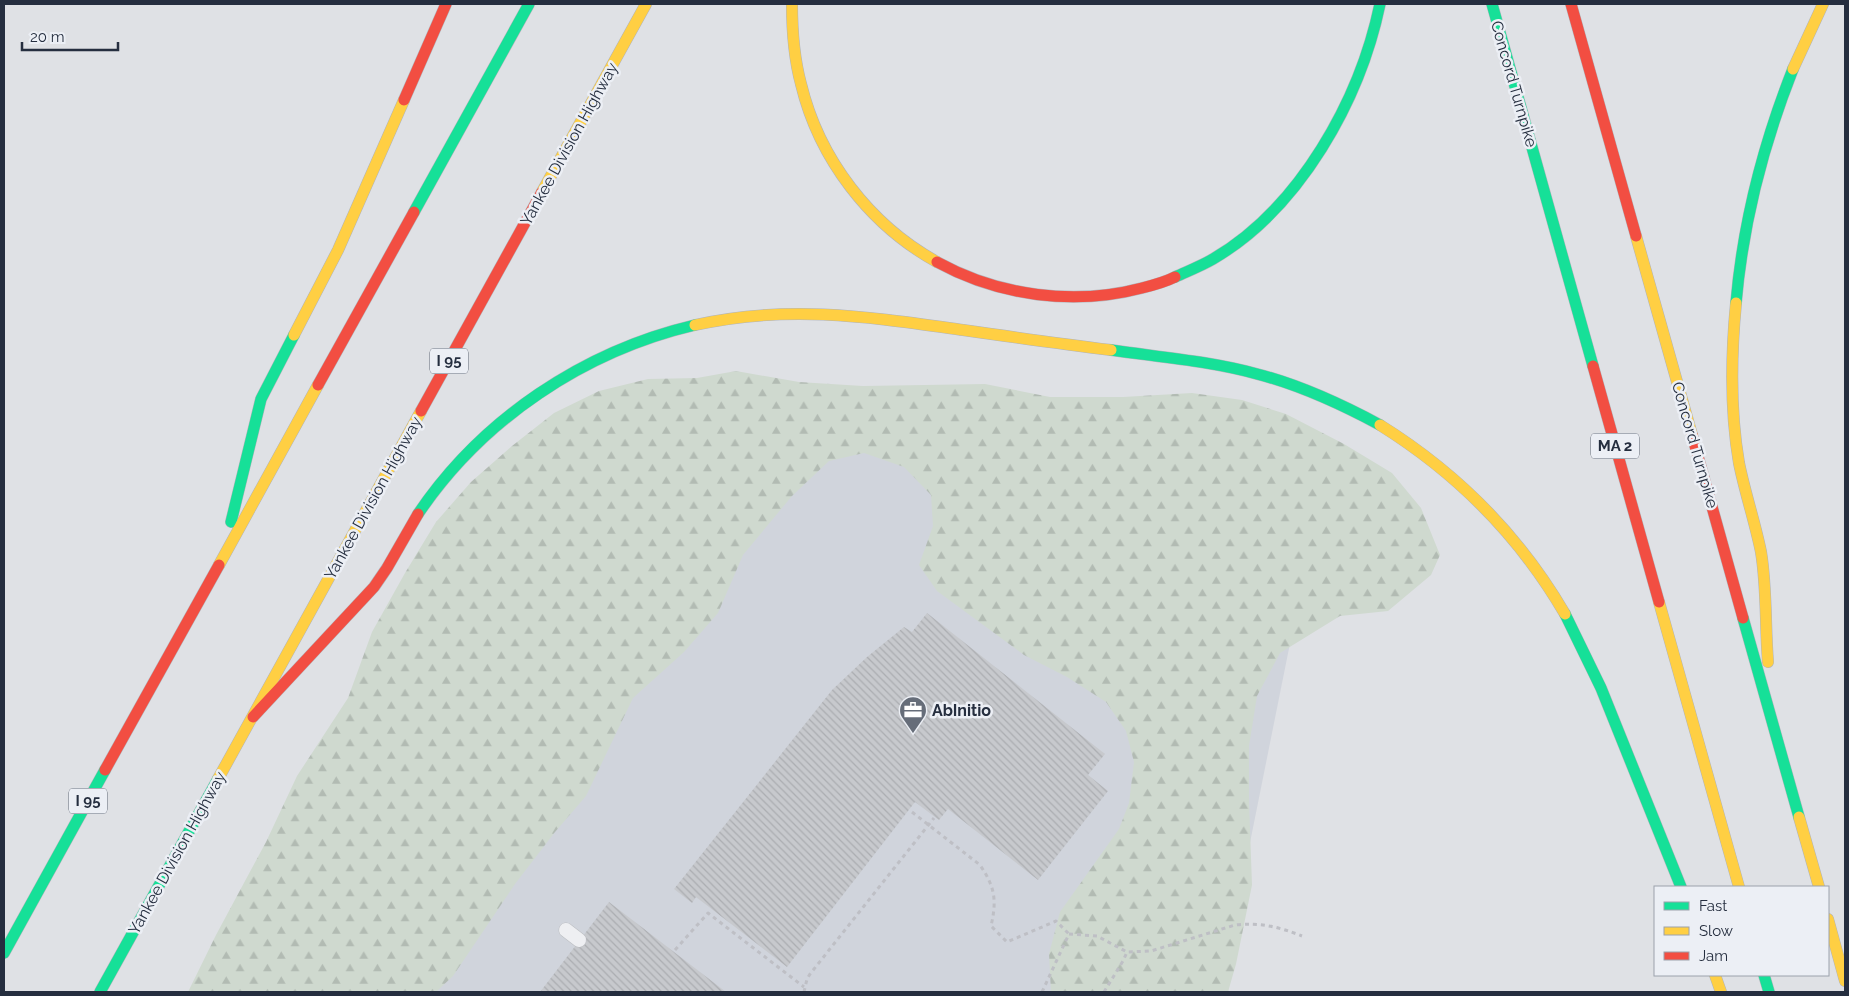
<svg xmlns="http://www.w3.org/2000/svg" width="1849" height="996" font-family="Raleway,sans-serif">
	<defs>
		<pattern id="forest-firs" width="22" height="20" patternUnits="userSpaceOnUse" patternTransform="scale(1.25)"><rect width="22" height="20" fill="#cfd9cf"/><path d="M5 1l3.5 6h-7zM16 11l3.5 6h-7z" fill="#b2bbb3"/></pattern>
		<pattern id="building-back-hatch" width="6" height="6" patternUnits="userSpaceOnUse" patternTransform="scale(1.25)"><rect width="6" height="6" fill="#c7c9cd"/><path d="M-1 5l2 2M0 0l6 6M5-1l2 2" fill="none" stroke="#abadb1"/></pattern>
	</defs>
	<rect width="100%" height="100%" fill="#dfe1e5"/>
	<!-- built -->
	<polygon fill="#d0d4dc" points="764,428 1319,499 1220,992 285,992"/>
	<!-- forest -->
	<polygon fill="url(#forest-firs)" points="736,371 799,382 863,386 985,384 1050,397 1123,397 1192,393 1242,400 1286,414 1344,444 1392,473 1421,508 1440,555 1431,575 1388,611 1340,616 1280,653 1257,696 1249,746 1249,802 1252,885 1236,964 1228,992 1051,992 1049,954 1060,912 1119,829 1129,803 1134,762 1126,731 1106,702 1067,677 1024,655 937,591 919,565 933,526 931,495 904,467 864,453 829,461 792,496 743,555 718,613 684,652 633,698 586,796 555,832 515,884 453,976 436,992 188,992 216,935 266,842 297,776 348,698 372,632 405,573 436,522 471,482 512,446 554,413 599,391 648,379 697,378"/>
	<!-- building -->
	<g fill="url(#building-back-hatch)">
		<polygon points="927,613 1105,754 1088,775 1108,791 1038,880 948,809 939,820 915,802 787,967 696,897 692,903 674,889 832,690 867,657 904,627 912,632"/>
		<polygon points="609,902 726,992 540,992"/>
	</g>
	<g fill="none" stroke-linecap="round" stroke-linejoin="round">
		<!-- lane casing -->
		<g stroke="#bdbfc3" stroke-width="15">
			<polyline id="lane" points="566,930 579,940"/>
		</g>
		<!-- fast casing -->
		<g stroke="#b1b4ba" stroke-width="12">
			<g id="fast">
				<polyline points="1492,4 1593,366"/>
				<polyline points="414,212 529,4"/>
				<path d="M1175,277C1188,271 1201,266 1213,259C1300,208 1360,100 1380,4"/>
				<path d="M1736,303C1743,222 1763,145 1793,69"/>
				<path d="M1111,350C1159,357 1210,361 1257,374C1300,385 1341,404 1380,425"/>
				<path d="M418,514C482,419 584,351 695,325"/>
				<polyline points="231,522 261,399 294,335"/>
				<polyline points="1565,614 1601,688 1681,887"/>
				<polyline points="1743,618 1799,817"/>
				<polyline points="4,953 105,770"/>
				<polyline points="1764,975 1769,992"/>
				<polyline points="100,992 218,779"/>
			</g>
		</g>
		<!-- slow casing -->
		<g stroke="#b1b4ba" stroke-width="12">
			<g id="slow">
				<path d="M792,4C792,31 794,58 801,84C819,159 870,225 937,262"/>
				<polyline points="1793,69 1823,4"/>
				<polyline points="542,192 646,4"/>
				<polyline points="1636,236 1692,435"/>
				<path d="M1736,303C1731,355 1730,411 1739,463C1745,493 1755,522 1761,552C1767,588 1765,626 1768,662"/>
				<path d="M695,325C789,304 870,317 963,330C1012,337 1062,344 1111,350"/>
				<polyline points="294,335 338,250 404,100"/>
				<path d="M1380,425C1457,473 1519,535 1565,614"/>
				<polyline points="219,565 318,385"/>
				<polyline points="1659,602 1739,887"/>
				<polyline points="218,779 421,411"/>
				<polyline points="1799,817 1819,887"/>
				<polyline points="1828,919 1845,981"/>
				<polyline points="1715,975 1721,992"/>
			</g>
		</g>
		<!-- jam casing -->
		<g stroke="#b1b4ba" stroke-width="12">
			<g id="jam">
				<polyline points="1571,4 1636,236"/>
				<polyline points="404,100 446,4"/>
				<path d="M937,262C999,296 1074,306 1142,288C1154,285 1165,282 1175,277"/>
				<polyline points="1593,366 1659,602"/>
				<polyline points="318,385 414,212"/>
				<polyline points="421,411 542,192"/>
				<polyline points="1692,435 1743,618"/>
				<polyline points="253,717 374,587 387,568 418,514"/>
				<polyline points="105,770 219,565"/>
			</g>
		</g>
		<!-- path -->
		<g stroke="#bebfc5" stroke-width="3" stroke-dasharray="4 4" stroke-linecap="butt">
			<path d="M912,812L980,865C995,887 997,900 991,926L1007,942L1056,921L1069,934"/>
			<polyline points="675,950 708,913 804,987"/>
			<polyline points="804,992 807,979 810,974 934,818"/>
			<polyline points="1042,992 1069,934 1097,936 1127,952"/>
			<path d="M1104,992L1123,961L1127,952L1151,951L1235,925C1260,922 1279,927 1302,936"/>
		</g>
		<!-- lane -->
		<use href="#lane" stroke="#eeeff2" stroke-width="14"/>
		<!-- fast -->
		<use href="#fast" stroke="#16e098" stroke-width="11"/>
		<!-- slow -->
		<use href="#slow" stroke="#ffcf43" stroke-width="11"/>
		<!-- jam -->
		<use href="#jam" stroke="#f24e42" stroke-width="11"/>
	</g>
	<!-- icons -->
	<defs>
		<g id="office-pin" transform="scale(1.4375)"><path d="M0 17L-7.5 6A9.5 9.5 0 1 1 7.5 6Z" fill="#666d79" stroke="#eceff5"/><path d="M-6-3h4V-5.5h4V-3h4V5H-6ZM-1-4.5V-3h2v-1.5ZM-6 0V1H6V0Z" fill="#fff"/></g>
	</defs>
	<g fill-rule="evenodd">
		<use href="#office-pin" x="913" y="710"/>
	</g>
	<g text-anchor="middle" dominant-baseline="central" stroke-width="5" stroke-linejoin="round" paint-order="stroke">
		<!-- shield labels -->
		<g fill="#eceff5" stroke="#616876" stroke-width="1">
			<rect x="430" y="348.5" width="38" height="25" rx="4"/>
			<rect x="1591" y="433.5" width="48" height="25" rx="4"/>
			<rect x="69" y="788.5" width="38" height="25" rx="4"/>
		</g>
		<g font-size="15" font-weight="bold" fill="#252e3f">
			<text x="449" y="361">I 95</text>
			<text x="1615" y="446">MA 2</text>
			<text x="88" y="801">I 95</text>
		</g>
		<!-- street labels -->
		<g font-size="16" fill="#252e3f" stroke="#eceff5">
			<text transform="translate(1514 84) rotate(74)">Concord Turnpike</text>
			<text transform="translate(569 144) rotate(-61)">Yankee Division Highway</text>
			<text transform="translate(1695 445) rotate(74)">Concord Turnpike</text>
			<text transform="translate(373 498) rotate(-61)">Yankee Division Highway</text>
			<text transform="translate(177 853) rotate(-61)">Yankee Division Highway</text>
		</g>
		<!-- poi labels -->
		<g font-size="16" font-weight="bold" fill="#252e3f" stroke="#eceff5" text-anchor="start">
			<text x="932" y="710">AbInitio</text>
		</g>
	</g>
	<!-- border -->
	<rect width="1849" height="996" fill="none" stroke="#252e3f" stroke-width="10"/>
	<!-- legend -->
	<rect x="1654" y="886" width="175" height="90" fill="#eceff5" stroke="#9ca2ac"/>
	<rect x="1664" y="902" width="25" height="8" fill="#16e098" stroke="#9ca2ac"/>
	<text x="1699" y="911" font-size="15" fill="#252e3f">Fast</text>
	<rect x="1664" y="927" width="25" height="8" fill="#ffcf43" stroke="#9ca2ac"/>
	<text x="1699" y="936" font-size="15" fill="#252e3f">Slow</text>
	<rect x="1664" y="952" width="25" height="8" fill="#f24e42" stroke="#9ca2ac"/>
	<text x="1699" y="961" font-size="15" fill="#252e3f">Jam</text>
	<!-- scale -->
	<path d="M22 42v8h96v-8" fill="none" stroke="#252e3f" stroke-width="2.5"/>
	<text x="30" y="42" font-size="15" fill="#252e3f" stroke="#eceff5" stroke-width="4" paint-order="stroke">20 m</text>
</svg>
